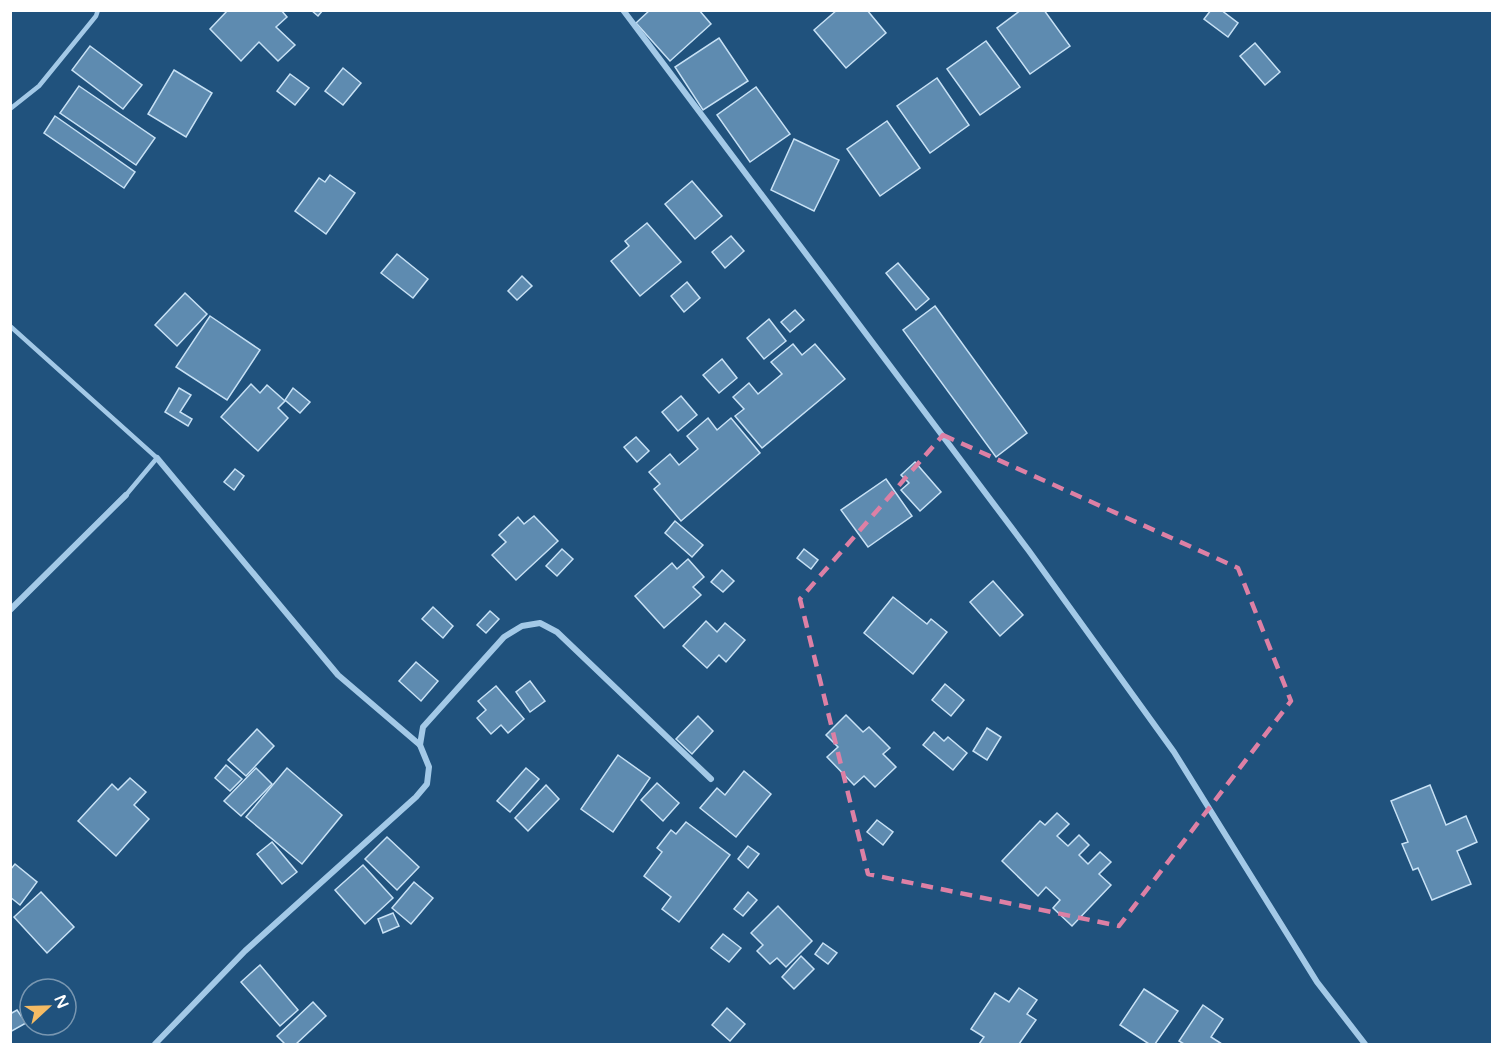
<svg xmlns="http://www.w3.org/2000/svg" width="1503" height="1055" font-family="'Varela Round',sans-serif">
	<rect width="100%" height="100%" fill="#20527d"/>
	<!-- building -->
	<g fill="#5e8bb0" stroke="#c7e1f5" stroke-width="1.5">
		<polygon points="228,10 281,10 287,17 276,27 295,45 278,61 259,42 241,61 210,29"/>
		<polygon points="311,10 323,10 318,16"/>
		<polygon points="650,10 699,10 711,24 670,61 636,23"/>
		<polygon points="837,10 867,10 886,33 846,68 814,30"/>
		<polygon points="1021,10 1044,10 1070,46 1030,74 997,28"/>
		<polygon points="1211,10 1221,10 1238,23 1228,37 1204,19"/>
		<polygon points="719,38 748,81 703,110 675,67"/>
		<polygon points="986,41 1020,87 980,115 947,69"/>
		<polygon points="1255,43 1280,72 1265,85 1240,56"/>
		<polygon points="90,46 142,85 123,109 72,70"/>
		<polygon points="343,68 361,83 343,105 325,91"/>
		<polygon points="174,70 212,93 186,137 148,114"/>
		<polygon points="290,74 309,88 295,105 277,91"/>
		<polygon points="937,78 969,125 930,153 897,106"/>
		<polygon points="79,86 155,138 136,165 60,113"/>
		<polygon points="756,87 790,134 750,162 717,115"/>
		<polygon points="55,116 135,172 124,188 44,133"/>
		<polygon points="887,121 920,168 880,196 847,149"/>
		<polygon points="794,139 839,160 814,211 771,190"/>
		<polygon points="330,175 355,193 326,234 295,211 319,178 325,182"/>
		<polygon points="692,181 722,216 695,239 665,204"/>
		<polygon points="647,223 681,262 640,296 611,261 629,246 625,241"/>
		<polygon points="731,236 744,251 725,268 712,252"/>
		<polygon points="397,254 428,279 413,298 381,273"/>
		<polygon points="898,263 929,299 916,310 886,273"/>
		<polygon points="522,276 532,286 517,300 508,291"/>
		<polygon points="687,282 700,298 684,312 671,296"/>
		<polygon points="185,293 207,314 177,346 155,325"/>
		<polygon points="935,306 1027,433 996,457 903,330"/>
		<polygon points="795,310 804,320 790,332 781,322"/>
		<polygon points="210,316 260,350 227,400 176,367"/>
		<polygon points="769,319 786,341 764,359 747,338"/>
		<polygon points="793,344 802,355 815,344 845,379 762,448 735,416 744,409 733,397 749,383 758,394 782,374 771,362"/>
		<polygon points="722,359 737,378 719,393 703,375"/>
		<polygon points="251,384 260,393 267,385 285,401 278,408 288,418 258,451 221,417"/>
		<polygon points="179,388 191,395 180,412 192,419 188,426 165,412"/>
		<polygon points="293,388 310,402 300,413 285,400"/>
		<polygon points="681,396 697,415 678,431 662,412"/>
		<polygon points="708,418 717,430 731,418 760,453 681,521 654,489 660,484 649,472 670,454 679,465 698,449 687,436"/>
		<polygon points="636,437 649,451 637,462 624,447"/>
		<polygon points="915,462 941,492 920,511 901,490 909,483 901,475"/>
		<polygon points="235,469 244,476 234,490 224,482"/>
		<polygon points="886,479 912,516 868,547 841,510"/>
		<polygon points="534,516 558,541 516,580 492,555 506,542 499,535 518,517 524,524"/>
		<polygon points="675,521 703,545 692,557 665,533"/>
		<polygon points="562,549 573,559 557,576 546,566"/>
		<polygon points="804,549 818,560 811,569 797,558"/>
		<polygon points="688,559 704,577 693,587 701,595 664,628 635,596 672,563 677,569"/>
		<polygon points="722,570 734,581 723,592 711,582"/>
		<polygon points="993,581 1023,615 1000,636 970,602"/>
		<polygon points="893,597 927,624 931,619 947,632 913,674 864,633"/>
		<polygon points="433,607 453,626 443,638 422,619"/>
		<polygon points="490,611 499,619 486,633 477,625"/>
		<polygon points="706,621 717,632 725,623 745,640 726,662 719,655 707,668 683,646"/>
		<polygon points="416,662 438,681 421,701 399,681"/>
		<polygon points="530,681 545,701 530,712 516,692"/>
		<polygon points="945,684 964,700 951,716 932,700"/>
		<polygon points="496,686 524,719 508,733 501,725 491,734 477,718 486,710 478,701"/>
		<polygon points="846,715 863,732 869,727 890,748 883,754 896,767 875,787 864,776 854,785 827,757 838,747 826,735"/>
		<polygon points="698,716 713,731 692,754 676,739"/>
		<polygon points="987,728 1001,737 987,760 973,751"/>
		<polygon points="257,729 274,746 246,776 228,760"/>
		<polygon points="934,732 944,741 948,737 967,753 953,770 923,745"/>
		<polygon points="618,755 650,778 613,832 581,809"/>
		<polygon points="226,765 242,779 230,791 215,778"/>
		<polygon points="256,768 272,784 241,816 224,801"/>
		<polygon points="287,768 342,815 302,864 246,817"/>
		<polygon points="526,768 539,779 510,812 497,801"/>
		<polygon points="744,771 771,794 736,837 700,808 717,788 725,795"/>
		<polygon points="130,778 146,792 134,805 149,819 116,856 78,821 112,784 118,790"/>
		<polygon points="657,783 679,803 663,821 641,800"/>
		<polygon points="546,785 559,799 528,831 515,818"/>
		<polygon points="1430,785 1446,825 1466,816 1477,842 1457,851 1471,884 1432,900 1418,868 1413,870 1402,844 1408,842 1391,801"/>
		<polygon points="1057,813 1069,824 1057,836 1068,846 1079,835 1089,845 1079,855 1088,864 1100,852 1111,862 1099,874 1111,885 1072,926 1053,908 1060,900 1046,887 1038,896 1002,861 1040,821 1045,825"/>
		<polygon points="877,820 893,832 883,845 867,832"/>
		<polygon points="686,822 730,855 679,922 662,909 671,897 644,876 662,852 657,848 671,830 676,834"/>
		<polygon points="387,837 419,867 397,890 365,859"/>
		<polygon points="272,842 297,872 282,884 257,854"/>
		<polygon points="748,846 759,854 748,868 738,859"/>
		<polygon points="15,864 37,882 20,905 10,897 10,870"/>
		<polygon points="363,865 393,898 365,924 335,890"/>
		<polygon points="414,882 433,898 411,924 392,908"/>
		<polygon points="41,892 74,927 47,953 14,917"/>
		<polygon points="748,892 757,900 743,916 734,909"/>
		<polygon points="778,906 812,941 786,967 777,958 770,964 757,951 763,945 751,933"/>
		<polygon points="393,913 399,926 383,933 378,919"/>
		<polygon points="723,934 741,948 729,962 711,948"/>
		<polygon points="823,943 837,953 828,964 815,954"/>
		<polygon points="801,956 814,969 794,989 782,977"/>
		<polygon points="260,965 298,1010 280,1026 241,982"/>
		<polygon points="1019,988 1037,1000 1027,1014 1036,1020 1019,1044 979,1044 984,1037 971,1029 995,993 1009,1002"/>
		<polygon points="1144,989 1178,1011 1155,1044 1149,1044 1120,1025"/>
		<polygon points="313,1002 326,1016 296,1044 285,1044 277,1036"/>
		<polygon points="1203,1005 1223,1019 1211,1037 1222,1044 1184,1044 1179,1041"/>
		<polygon points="727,1008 745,1024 730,1041 712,1025"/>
		<polygon points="17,1010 26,1023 10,1032 10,1014"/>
	</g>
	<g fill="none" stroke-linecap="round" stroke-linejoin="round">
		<!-- service -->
		<g stroke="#a3c9e7" stroke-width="4.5">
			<polyline points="10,109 39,86 96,16 98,10"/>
			<polyline points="10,326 157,458 126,495"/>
		</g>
		<!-- minor -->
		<g stroke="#a3c9e7" stroke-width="6">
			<polyline points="623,10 1029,551 1174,752 1317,982 1365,1044"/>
			<polyline points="157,458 338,675 420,745"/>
			<polyline points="10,610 126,495"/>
			<polyline points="155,1044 245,951 416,797 427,784 429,767 420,745 423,727 504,637 522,626 540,623 557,632 711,779"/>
		</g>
	</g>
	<!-- marked area -->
	<path fill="none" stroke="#dd80a5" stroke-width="4.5" stroke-dasharray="12 8" stroke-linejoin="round" d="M943,435L1238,568L1291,701L1119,926L868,874L800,599Z"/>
	<!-- border -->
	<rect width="1503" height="1055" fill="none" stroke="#ffffff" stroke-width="24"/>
	<!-- north arrow -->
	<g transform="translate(48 1007) rotate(68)"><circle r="28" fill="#20527d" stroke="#7997b1" stroke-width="1.5"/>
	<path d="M0-4.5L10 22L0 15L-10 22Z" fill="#f4bb64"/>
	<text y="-9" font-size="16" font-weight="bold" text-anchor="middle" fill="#ffffff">N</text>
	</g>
</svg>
